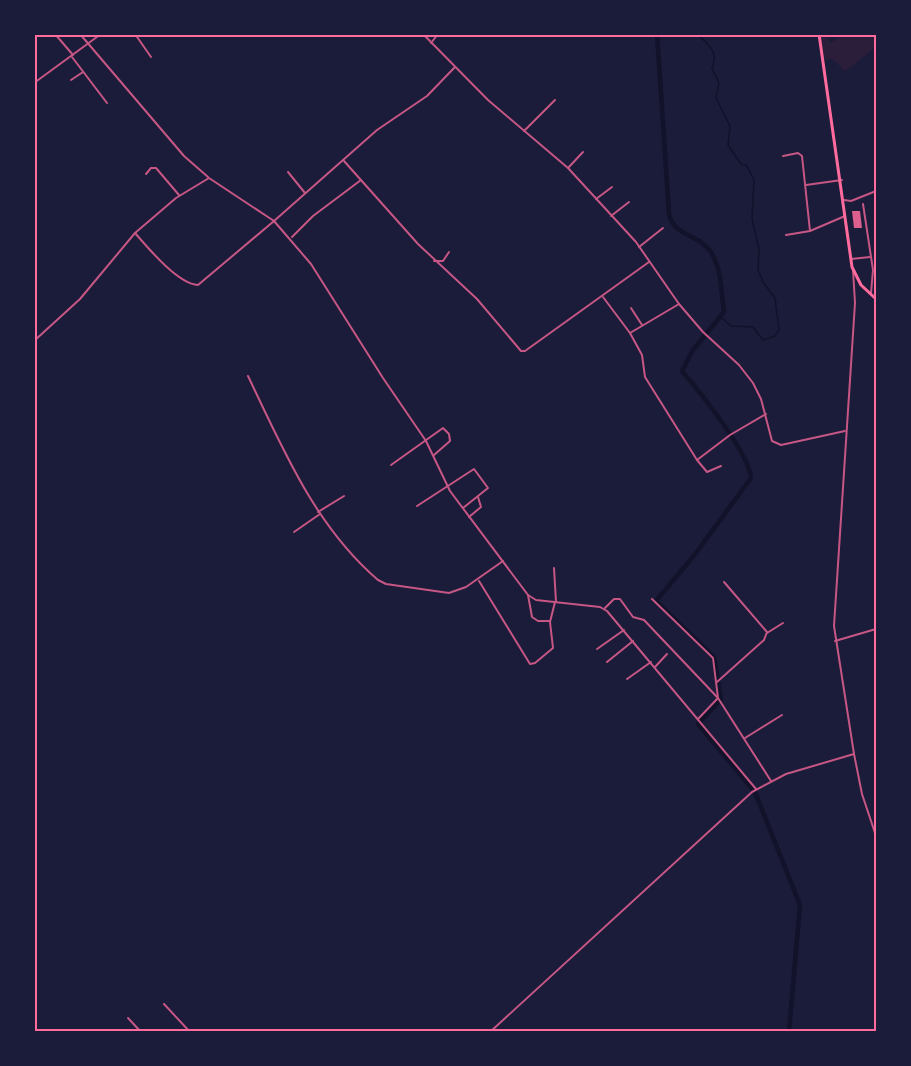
<svg xmlns="http://www.w3.org/2000/svg" width="911" height="1066" font-family="Poppins,sans-serif">
	<rect width="100%" height="100%" fill="#1b1b3a"/>
	<!-- green -->
	<polygon fill="#2a1e3b" points="819,35 827,35 830,43 844,35 876,35 876,47 845,71 832,59 825,60"/>
	<g fill="none" stroke-linecap="round" stroke-linejoin="round">
		<!-- stream -->
		<path stroke="#12122b" stroke-width="1.5" d="M698,34C708,46 719,50 712,68L719,83L716,98L730,126L728,145L741,164L747,166L754,180L752,219L759,249L758,270L763,282L775,298L779,330L775,336L763,340L753,327L731,326L721,317"/>
		<!-- canal -->
		<path stroke="#12122b" stroke-width="4.5" d="M657,34L669,214C674,237 699,234 710,251C722,268 721,292 724,312L693,350L682,371C700,392 749,453 751,478L696,553L656,601L714,657L721,699L698,724L755,792L800,905L789,1032"/>
	</g>
	<!-- building -->
	<polygon fill="#dd5f8e" points="852,211 860,211 862,228 854,228"/>
	<g fill="none" stroke-linecap="round" stroke-linejoin="round">
		<!-- minor -->
		<g stroke="#c65784" stroke-width="2">
			<polyline points="55,34 73,55"/>
			<polyline points="80,34 184,156 208,177"/>
			<polyline points="135,34 151,57"/>
			<polyline points="423,34 488,100 568,168 636,242 679,304 703,332 739,365 753,383 761,399 772,441 781,445 845,431"/>
			<polyline points="462,34 463,35"/>
			<polyline points="431,43 438,34"/>
			<polyline points="72,57 107,103"/>
			<polyline points="71,80 83,72"/>
			<polyline points="34,83 101,34"/>
			<polyline points="524,131 555,100"/>
			<polyline points="783,156 798,153 802,156 810,231"/>
			<polyline points="344,161 418,244 477,299 521,351 525,351 649,262"/>
			<polyline points="568,168 583,152"/>
			<polyline points="288,172 305,193"/>
			<polyline points="146,174 151,168 156,168 179,195"/>
			<polyline points="806,185 842,180"/>
			<polyline points="596,199 612,187"/>
			<polyline points="863,204 873,270 871,293"/>
			<polyline points="611,216 629,202"/>
			<path d="M135,233C148,248 178,284 198,285L274,221L311,264L383,378L426,441L450,491L528,595L536,600L600,607L607,611L756,789"/>
			<polyline points="786,235 810,231 845,216"/>
			<polyline points="292,237 313,216 361,180"/>
			<polyline points="639,247 663,228"/>
			<polyline points="851,259 870,257"/>
			<polyline points="434,261 443,261 449,252"/>
			<polyline points="603,297 630,333 642,355 645,377 697,460 707,472 721,466"/>
			<polyline points="631,308 642,325"/>
			<polyline points="630,333 679,304"/>
			<polyline points="34,341 80,299 135,233 176,198 209,178 274,221 377,130 427,96 455,67"/>
			<path d="M248,376C283,449 315,526 378,580L386,584L449,593L466,587L503,561"/>
			<polyline points="697,460 730,435 766,414"/>
			<polyline points="391,465 443,428 449,434 450,441 434,455"/>
			<polyline points="417,506 474,469 488,488 463,508"/>
			<polyline points="318,512 344,496"/>
			<polyline points="469,517 481,507 478,497"/>
			<polyline points="294,532 320,514"/>
			<polyline points="554,568 556,602"/>
			<polyline points="479,581 530,664 535,663 553,648 550,622 555,602"/>
			<polyline points="528,595 532,617 538,621 549,621"/>
			<polyline points="652,599 713,658 718,698 771,781"/>
			<polyline points="876,606 876,630"/>
			<polyline points="605,608 614,599 620,599 633,617 644,620 718,698 698,719"/>
			<polyline points="767,633 783,623"/>
			<polyline points="835,641 876,629"/>
			<polyline points="597,649 624,630"/>
			<polyline points="607,662 633,641"/>
			<polyline points="655,667 667,654"/>
			<polyline points="627,679 651,662"/>
			<polyline points="717,682 764,640 767,632 724,582"/>
			<polyline points="745,738 782,715"/>
			<polyline points="164,1004 190,1032"/>
			<polyline points="128,1018 141,1032"/>
			<polyline points="490,1032 752,792 786,774 854,754"/>
		</g>
		<!-- tertiary -->
		<g stroke="#c65784" stroke-width="2">
			<polyline points="844,200 851,201 876,191"/>
			<polyline points="853,270 855,303 834,626 854,754 862,794 876,836"/>
		</g>
		<!-- primary -->
		<polyline stroke="#ff6b9d" stroke-width="3" points="819,34 852,267 861,285 876,299"/>
	</g>
	<!-- border -->
	<rect width="911" height="1066" fill="none" stroke="#1b1b3a" stroke-width="72"/>
	<rect x="36" y="36" width="839" height="994" fill="none" stroke="#ff6b9d" stroke-width="2"/>
</svg>
